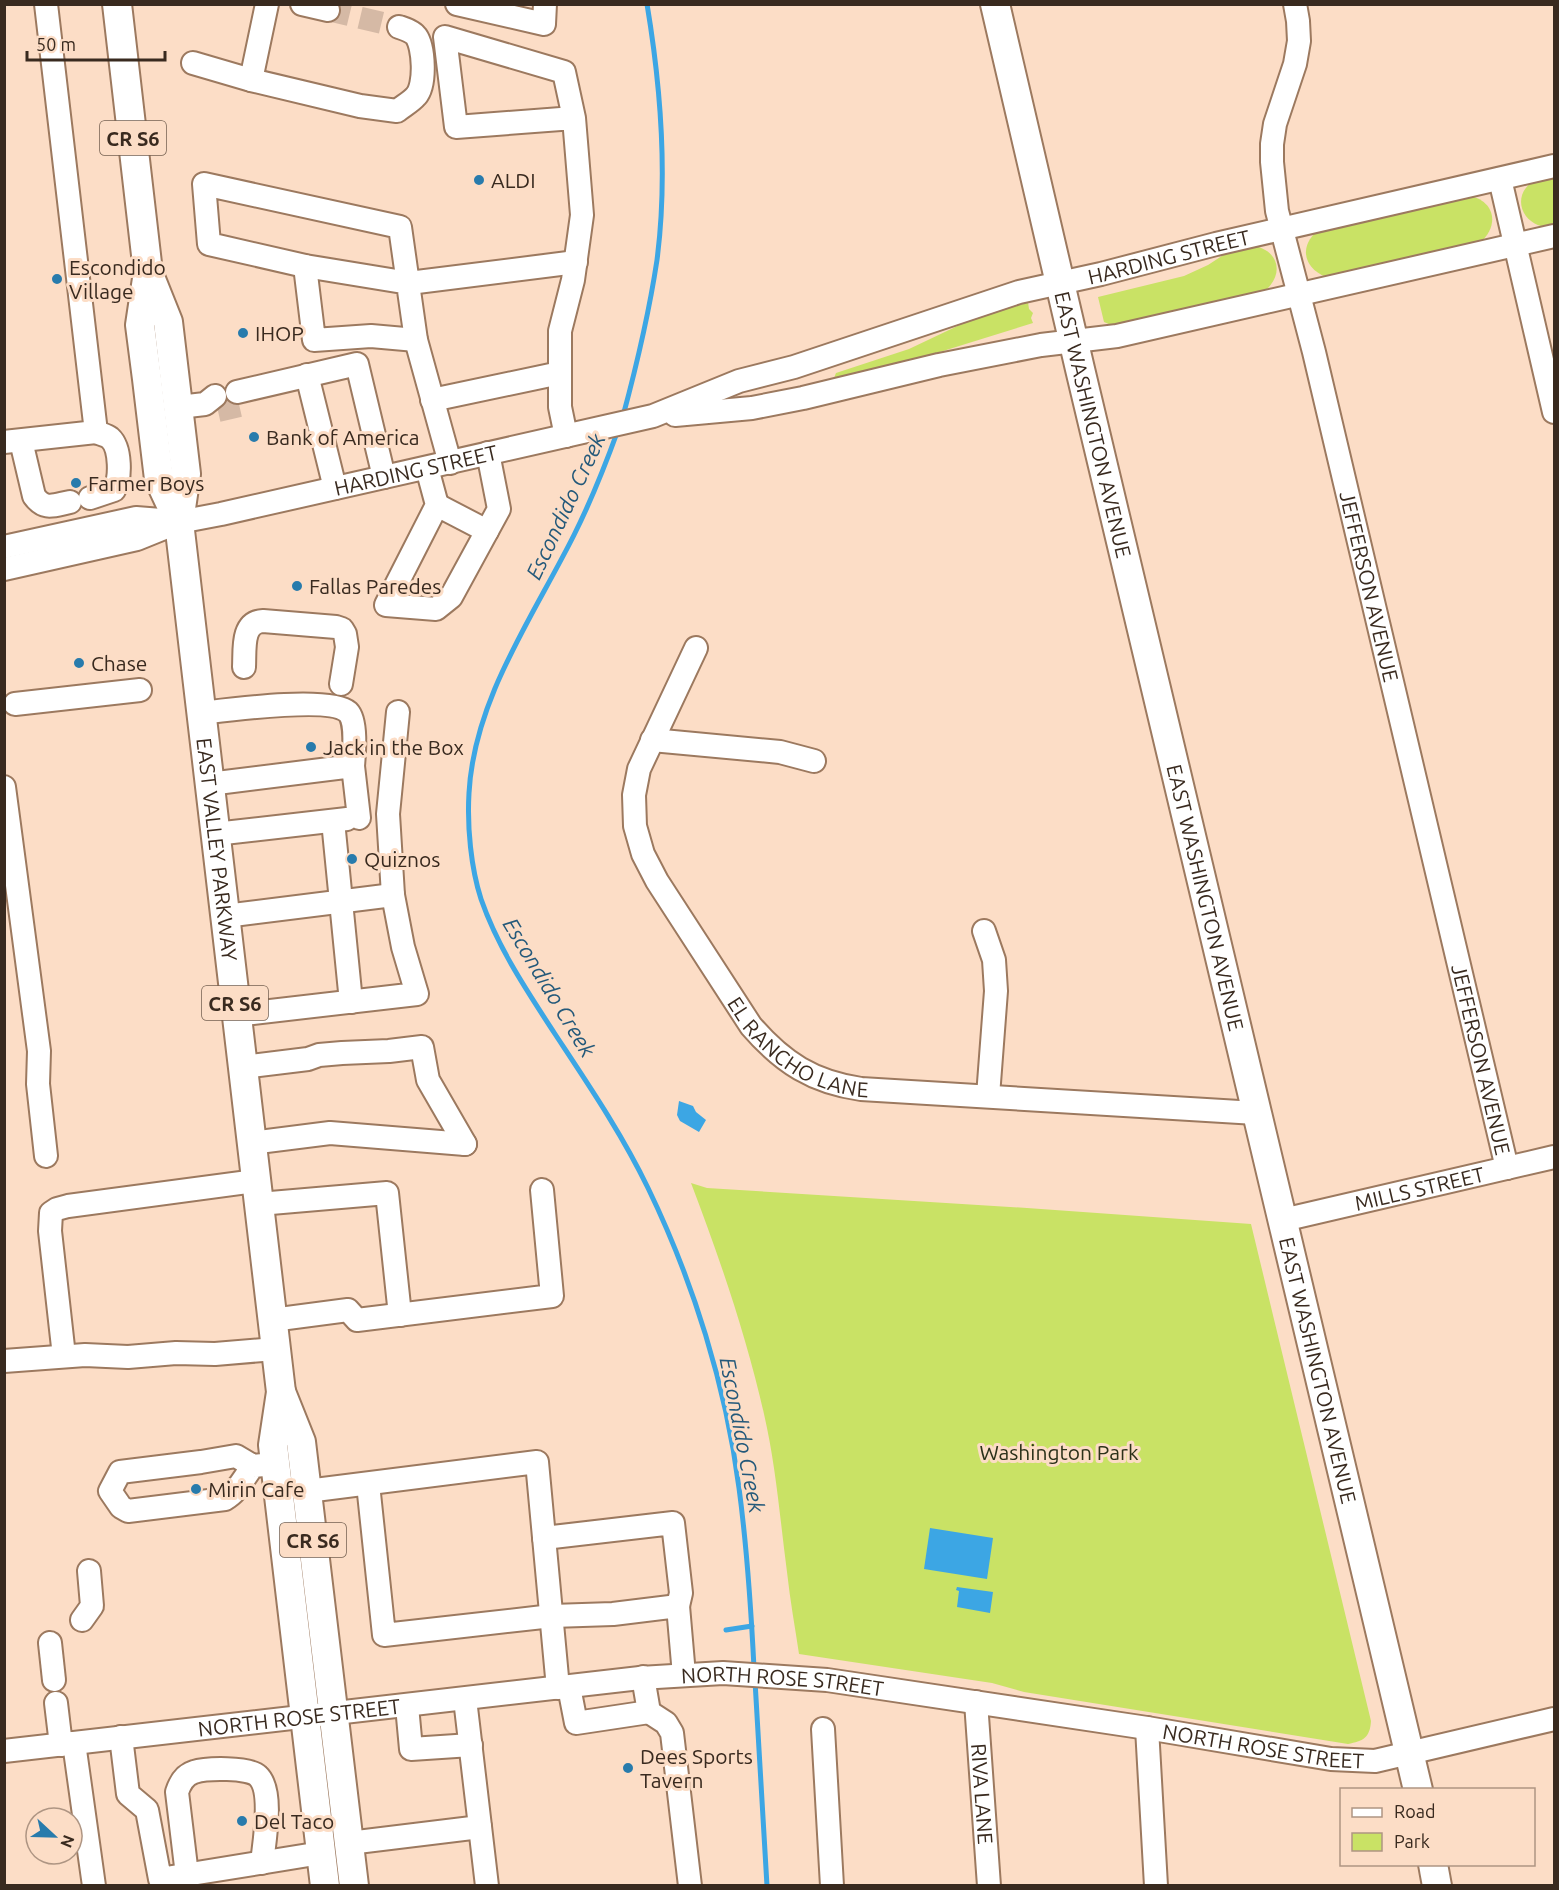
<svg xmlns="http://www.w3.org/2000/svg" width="1559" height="1890" font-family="Ubuntu,sans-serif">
	<rect width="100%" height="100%" fill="#fcddc6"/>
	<!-- green -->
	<g fill="#c9e265">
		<path d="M1554,175V227C1525,230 1509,199 1532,182C1539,177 1547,176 1554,175Z"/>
		<path d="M1466,195C1494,199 1501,224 1480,243L1326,277C1301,267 1299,242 1322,228Z"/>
		<path d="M1248,245C1277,247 1287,272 1264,292L1121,325H1111L1104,322L1098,297L1184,276L1208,265L1228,252Z"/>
		<polygon points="1028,302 1029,309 1033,313 1031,318 1033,323 885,369 835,380 834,378 836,373 909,349 968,321"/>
		<path d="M691,1183L707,1188L1027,1208L1251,1224L1371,1721C1370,1738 1363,1741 1348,1744L1024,1692L992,1683L799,1654C795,1627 790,1600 787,1572C780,1519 776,1466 764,1414C746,1335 720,1259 691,1183Z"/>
	</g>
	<!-- water -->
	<g fill="#3ca6e4">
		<polygon points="679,1101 693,1106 696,1112 706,1120 699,1132 680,1121 677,1115"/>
		<polygon points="930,1528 993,1538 987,1579 924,1569"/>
		<polygon points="957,1587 993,1592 990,1613 957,1607 959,1591 956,1590"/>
	</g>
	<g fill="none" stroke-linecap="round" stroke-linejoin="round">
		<!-- stream -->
		<g stroke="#3ca6e4" stroke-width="5">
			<path d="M623,416C637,364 649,313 657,260C668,175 661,88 647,4"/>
			<path d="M618,430C605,466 591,501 574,535C533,617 474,699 469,793C467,827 471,868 481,899C498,948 527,991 555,1034C588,1084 622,1134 648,1188C693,1281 726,1386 739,1488C747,1548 751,1608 754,1668"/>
			<polyline points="726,1630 752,1626"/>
			<polyline points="755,1681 767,1886"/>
		</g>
		<!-- minor-tunnel -->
		<g stroke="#d5b9a5" stroke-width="22" stroke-dasharray="22 11" stroke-linecap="butt">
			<polyline points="328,10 399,27"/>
			<polyline points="218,411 240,406"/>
		</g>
		<!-- minor casing -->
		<g stroke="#9c795f" stroke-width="26">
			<g id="minor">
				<polyline points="302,4 328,10"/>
				<polyline points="457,4 544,24 545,4"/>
				<path id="s1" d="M1295,4L1298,21L1299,41L1295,64L1275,124L1272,144V162L1277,211L1314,352L1507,1168"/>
				<path d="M193,63L251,80L360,106L397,111C403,106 411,102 416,96C426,85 424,47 416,36C412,31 405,29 399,27"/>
				<polyline points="251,80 267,4"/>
				<polyline points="1500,179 1554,412"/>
				<polyline points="305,266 314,340 371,336 416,340"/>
				<polyline points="307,375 335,488"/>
				<polyline points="237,392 357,364 384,477"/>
				<polyline points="432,400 560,373"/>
				<polyline points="179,407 205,404 215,396"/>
				<polyline points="675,415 752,408 803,398 939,365 1041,345 1117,336 1554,236"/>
				<polyline points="566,436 560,407 560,331 573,280 582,215 574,118 564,72 445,37 456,127 574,118"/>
				<path d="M21,441L34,496C45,511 54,505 70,502"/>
				<polyline points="4,442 96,432 46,4"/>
				<polyline points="450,463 416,340 400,227 204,184 209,244 305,266 409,283 576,262"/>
				<polyline points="427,468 437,505 386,605 436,609 451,597 499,509 488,453"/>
				<path d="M90,498L114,490C121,479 121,448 110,438C106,435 100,434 96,432"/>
				<polyline points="437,505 487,531"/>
				<polyline points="4,547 136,518 174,521"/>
				<path id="s2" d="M4,569L137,539L179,522L221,514L653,416L739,381L794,367L1019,292L1101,274L1216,244L1554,166"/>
				<path id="s3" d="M696,648L639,769L634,795L635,826L643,854L657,881L751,1026C783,1063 813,1082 861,1089L1256,1113"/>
				<path d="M244,667C245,650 241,622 263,621L336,627L342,629L345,634L347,647L341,684"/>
				<polyline points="15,704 140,690"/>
				<path d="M201,713C227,710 330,696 348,712C357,721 354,754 353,766"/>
				<polyline points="652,740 780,752 814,761"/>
				<polyline points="209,784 353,766 359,818"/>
				<polyline points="4,787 39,1051 38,1084 46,1156"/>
				<polyline points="333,821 351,1002"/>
				<polyline points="215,834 347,819"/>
				<polyline points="225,916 393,895"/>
				<polyline points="984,931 994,960 996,991 988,1096"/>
				<polyline points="236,1015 417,994 403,947 393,895 388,814 398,712"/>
				<polyline points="242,1067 308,1059 319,1055 342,1053 389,1051 422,1047 428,1080 465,1144"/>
				<polyline points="251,1143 330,1133 465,1144"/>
				<polyline points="259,1204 387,1193 400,1315"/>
				<path id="s4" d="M1283,1220L1554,1157"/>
				<polyline points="272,1320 348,1310 357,1320 552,1296 542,1190"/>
				<polyline points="64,1356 50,1231 51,1213 57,1209 68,1206 256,1181"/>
				<polyline points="4,1361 85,1355 128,1357 176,1353 215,1354 275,1349"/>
				<path d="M253,1466C244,1477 238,1492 225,1499L128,1511L121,1507L110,1491L120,1472L201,1462L236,1456L253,1466L275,1464"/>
				<polyline points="368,1484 384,1635 552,1616 613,1614 678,1606 684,1675"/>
				<polyline points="307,1491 537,1462 558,1688"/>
				<polyline points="544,1538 673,1523 681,1593 678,1606"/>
				<polyline points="82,1620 92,1606 89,1571"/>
				<polyline points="50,1643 54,1680"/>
				<polyline points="643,1677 649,1712 666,1723 672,1733 690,1886"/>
				<polyline points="569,1687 576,1723 649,1712"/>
				<polyline points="465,1699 487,1886"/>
				<path id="s5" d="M976,1702L989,1886"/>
				<polyline points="56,1703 61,1745"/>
				<polyline points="407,1706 411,1749 471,1745"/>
				<polyline points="1147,1728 1156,1886"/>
				<polyline points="823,1729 832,1886"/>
				<polyline points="121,1737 128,1794 147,1810 160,1879 321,1853"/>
				<polyline points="74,1743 94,1886"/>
				<path id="s6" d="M4,1751L640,1678L723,1673L827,1680L1147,1728L1331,1759L1375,1761L1554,1719"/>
				<polyline points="349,1843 480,1827"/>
				<path d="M187,1875L177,1792C180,1783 184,1775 194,1772C206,1768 249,1767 258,1776C274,1791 264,1843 262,1863"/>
			</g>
		</g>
		<!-- major casing -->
		<g stroke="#9c795f" stroke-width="32">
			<g id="major">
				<polyline points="117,4 148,272 140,325 147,379 159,479 179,522"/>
				<path id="s7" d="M995,4L1080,369L1418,1790"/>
				<path id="s8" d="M148,272L168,322L186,474L179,522L281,1392L273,1445L325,1886"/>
				<polyline points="281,1392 301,1442 354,1886"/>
				<polyline points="1433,1864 1437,1886"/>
			</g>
		</g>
		<!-- minor -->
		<use href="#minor" stroke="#fff" stroke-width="22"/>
		<!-- major -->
		<use href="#major" stroke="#fff" stroke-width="28"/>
	</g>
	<!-- markers -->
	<g fill="#287bac" stroke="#fcddc6" stroke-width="2">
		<circle cx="479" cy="180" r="6"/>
		<circle cx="57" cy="279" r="6"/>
		<circle cx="243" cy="333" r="6"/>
		<circle cx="254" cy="437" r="6"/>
		<circle cx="76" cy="483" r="6"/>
		<circle cx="297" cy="586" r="6"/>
		<circle cx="79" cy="663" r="6"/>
		<circle cx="311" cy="747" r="6"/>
		<circle cx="352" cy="859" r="6"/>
		<circle cx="196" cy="1489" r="6"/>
		<circle cx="628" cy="1768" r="6"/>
		<circle cx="242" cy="1821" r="6"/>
	</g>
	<g text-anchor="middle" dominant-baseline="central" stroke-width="6" stroke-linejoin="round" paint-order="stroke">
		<!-- shield labels -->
		<g fill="#fcddc6" stroke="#746051" stroke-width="1.5">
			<rect x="100" y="121" width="66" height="34" rx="4.5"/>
			<rect x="202" y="986" width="66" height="34" rx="4.5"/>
			<rect x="280" y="1523" width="66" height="34" rx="4.5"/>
		</g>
		<g font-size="20" font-weight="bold" fill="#392a1f">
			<text x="133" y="138">CR S6</text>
			<text x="235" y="1003">CR S6</text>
			<text x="313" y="1540">CR S6</text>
		</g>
		<!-- poi labels -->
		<g font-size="21" fill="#392a1f" stroke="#fcddc6" text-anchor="start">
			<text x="491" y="180">ALDI</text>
			<text x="69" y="267">Escondido<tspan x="69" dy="24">Village</tspan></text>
			<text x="255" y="333">IHOP</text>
			<text x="266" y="437">Bank of America</text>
			<text x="88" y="483">Farmer Boys</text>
			<text x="309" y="586">Fallas Paredes</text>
			<text x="91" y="663">Chase</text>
			<text x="323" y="747">Jack in the Box</text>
			<text x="364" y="859">Quiznos</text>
			<text x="208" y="1489">Mirin Cafe</text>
			<text x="640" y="1756">Dees Sports<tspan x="640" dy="24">Tavern</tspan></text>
			<text x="254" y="1821">Del Taco</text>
		</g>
		<!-- street labels -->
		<g font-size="21" fill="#392a1f" stroke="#fcddc6">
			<text stroke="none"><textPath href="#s2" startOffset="1208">HARDING STREET</textPath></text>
			<text stroke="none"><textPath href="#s7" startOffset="432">EAST WASHINGTON AVENUE</textPath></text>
			<text stroke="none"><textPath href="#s2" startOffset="424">HARDING STREET</textPath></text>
			<text stroke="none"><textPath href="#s1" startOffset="598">JEFFERSON AVENUE</textPath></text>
			<text stroke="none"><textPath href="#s8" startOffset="585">EAST VALLEY PARKWAY</textPath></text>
			<text stroke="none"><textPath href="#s7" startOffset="918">EAST WASHINGTON AVENUE</textPath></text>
			<text stroke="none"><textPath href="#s3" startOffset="476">EL RANCHO LANE</textPath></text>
			<text stroke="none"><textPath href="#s1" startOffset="1084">JEFFERSON AVENUE</textPath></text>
			<text stroke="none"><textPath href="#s4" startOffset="140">MILLS STREET</textPath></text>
			<text stroke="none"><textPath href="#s7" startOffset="1404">EAST WASHINGTON AVENUE</textPath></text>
			<text stroke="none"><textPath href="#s6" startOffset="783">NORTH ROSE STREET</textPath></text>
			<text stroke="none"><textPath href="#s6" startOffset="297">NORTH ROSE STREET</textPath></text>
			<text stroke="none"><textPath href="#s6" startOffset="1269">NORTH ROSE STREET</textPath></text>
			<text stroke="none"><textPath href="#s5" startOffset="92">RIVA LANE</textPath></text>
		</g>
		<!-- park labels -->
		<g font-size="21" fill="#2c311a" stroke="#fcddc6">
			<text x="1059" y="1452">Washington Park</text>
		</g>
		<!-- water labels -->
		<g font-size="22" font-style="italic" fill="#24597a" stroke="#fcddc6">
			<text transform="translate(565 506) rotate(-65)">Escondido Creek</text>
			<text transform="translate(550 987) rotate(59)">Escondido Creek</text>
			<text transform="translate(743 1435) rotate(79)">Escondido Creek</text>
		</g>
	</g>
	<!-- border -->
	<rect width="1559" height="1890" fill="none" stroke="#392a1f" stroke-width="12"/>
	<!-- legend -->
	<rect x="1340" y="1788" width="195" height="78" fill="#fcddc6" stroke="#ae9583" stroke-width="1.5"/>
	<rect x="1352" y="1808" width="30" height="9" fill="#ffffff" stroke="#ae9583" stroke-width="1.5"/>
	<text x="1394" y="1818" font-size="18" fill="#392a1f">Road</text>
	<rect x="1352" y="1833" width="30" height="18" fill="#c9e265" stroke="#ae9583" stroke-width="1.5"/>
	<text x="1394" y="1848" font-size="18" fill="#392a1f">Park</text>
	<!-- north arrow -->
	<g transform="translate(54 1836) rotate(112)"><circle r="28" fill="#fcddc6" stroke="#ae9583" stroke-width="1.5"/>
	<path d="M0-4.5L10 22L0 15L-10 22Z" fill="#287bac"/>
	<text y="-9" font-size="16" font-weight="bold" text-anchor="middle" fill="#392a1f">N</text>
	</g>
	<!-- scale -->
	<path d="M27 51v9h138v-9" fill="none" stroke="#392a1f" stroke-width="3"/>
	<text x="36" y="51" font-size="18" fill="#392a1f" stroke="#fcddc6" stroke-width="4.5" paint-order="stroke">50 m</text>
</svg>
